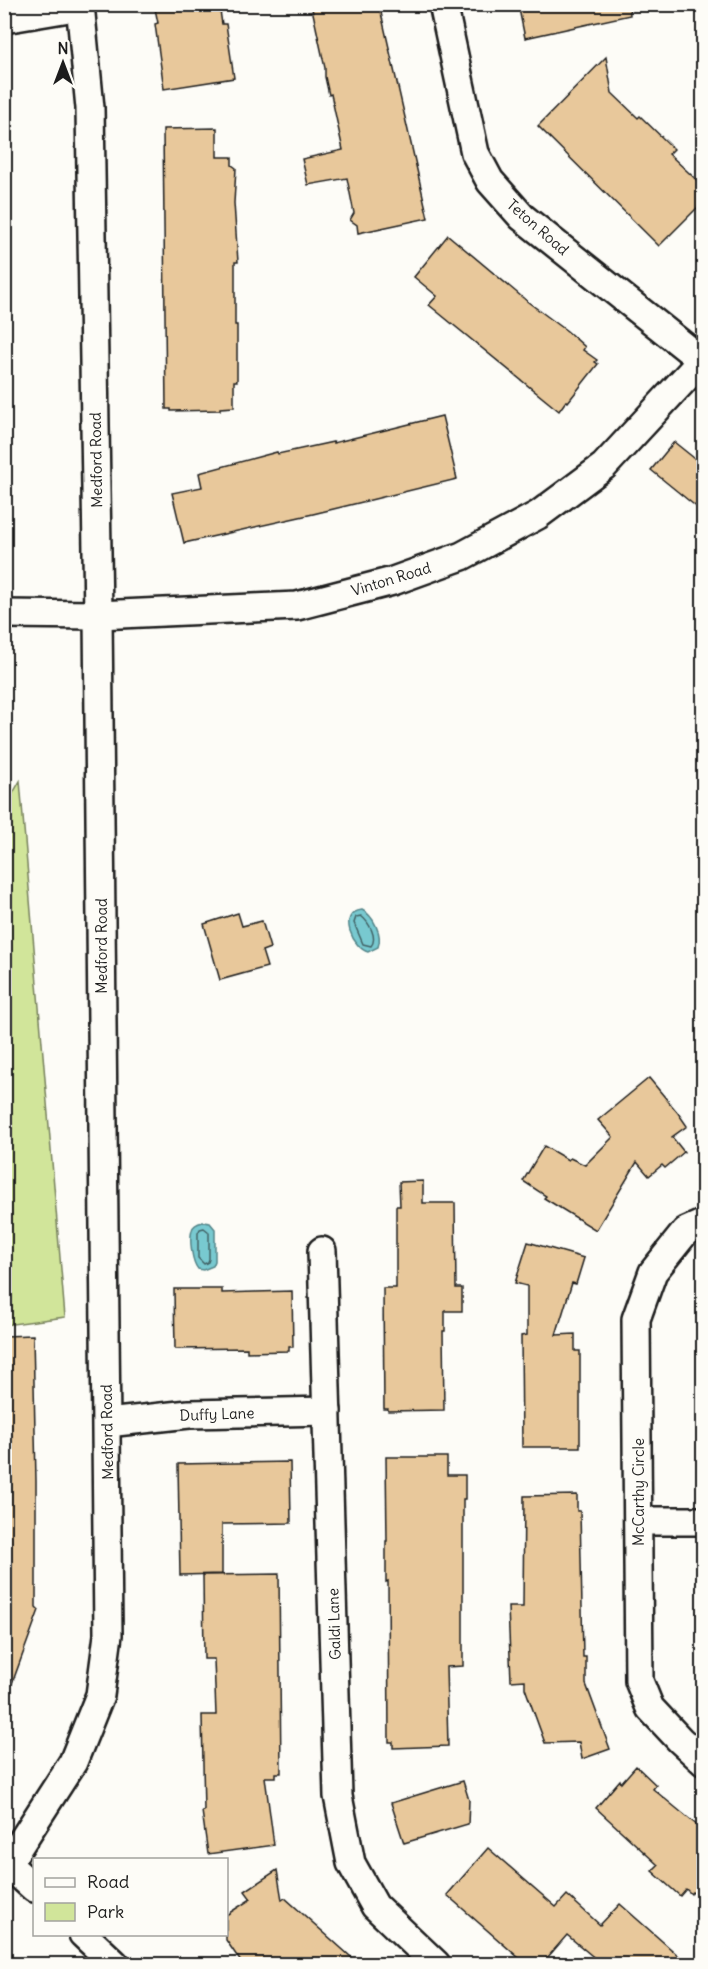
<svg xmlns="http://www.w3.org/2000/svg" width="708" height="1969" font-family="Delius,sans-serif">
	<rect width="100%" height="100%" fill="#fdfcf7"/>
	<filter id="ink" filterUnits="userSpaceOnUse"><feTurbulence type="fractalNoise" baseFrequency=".0167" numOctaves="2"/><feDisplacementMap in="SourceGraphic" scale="12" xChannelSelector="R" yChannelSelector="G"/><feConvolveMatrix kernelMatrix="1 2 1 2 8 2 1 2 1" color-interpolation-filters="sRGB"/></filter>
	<g filter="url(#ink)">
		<!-- green -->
		<polygon fill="#d1e59a" stroke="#76805b" stroke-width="1.5" points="20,781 65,1317 5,1325 4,809"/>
		<!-- water -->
		<g fill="#78c9d0" stroke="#538488" stroke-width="1.5">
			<path d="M362,910C373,915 383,935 378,947L368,952C354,949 336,913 362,910Z"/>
			<path d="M203,1222L210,1223L215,1229V1261L213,1266L203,1270L198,1269C192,1262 189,1240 192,1230C193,1225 198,1223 203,1222Z"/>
		</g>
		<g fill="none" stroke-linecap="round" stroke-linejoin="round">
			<!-- shore -->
			<g stroke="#416164" stroke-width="1.5">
				<path d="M361,916C369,922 378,938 371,946L363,944L354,923L356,917Z"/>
				<polygon points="204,1228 209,1232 209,1259 208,1262 204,1264 198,1258 198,1233 200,1229"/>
			</g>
		</g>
		<!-- building -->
		<g fill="#e8c89b" stroke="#1c1c1c" stroke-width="1.5">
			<polygon points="154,4 219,4 222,24 226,24 234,78 164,89 155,24 158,23"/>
			<polygon points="311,4 379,4 428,218 358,233 357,225 350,220 354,213 347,178 308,185 302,159 343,150 331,94 329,95 325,77 325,68"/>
			<polygon points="518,4 629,4 630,15 525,38"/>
			<polygon points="606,57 612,93 638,118 640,116 674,149 669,154 704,187 704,201 659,246 538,126"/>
			<polygon points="217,128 217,157 232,157 232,165 236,168 234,203 238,262 235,262 235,325 237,325 237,381 234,381 234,407 220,408 220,410 171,411 171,409 166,409 163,129"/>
			<polygon points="448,235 528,302 567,331 585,347 583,350 597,360 595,362 598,364 568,402 566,401 559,411 429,305 437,296 414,277"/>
			<polygon points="442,416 457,479 313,514 184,543 172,493 202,487 199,473 277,452 278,454 333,442 333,443"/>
			<polygon points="674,442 704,466 704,513 651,470"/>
			<polygon points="238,913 242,926 262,921 270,948 262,951 267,967 220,980 204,924"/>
			<polygon points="649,1078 678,1113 687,1126 672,1137 684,1152 665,1168 662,1165 649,1176 637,1162 596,1230 544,1198 546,1196 523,1181 544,1146 568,1160 570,1158 585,1165 613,1137 598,1120"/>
			<polygon points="423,1181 423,1203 455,1203 456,1288 462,1288 462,1311 445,1311 445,1331 443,1331 444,1410 388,1411 388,1409 384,1409 383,1288 396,1288 396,1206 400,1206 399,1182"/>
			<polygon points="528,1242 584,1258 576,1284 572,1283 556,1335 575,1334 575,1351 580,1351 580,1447 522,1447 521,1336 527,1335 527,1286 515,1283"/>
			<polygon points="174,1289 222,1289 222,1293 292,1291 293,1347 289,1347 289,1351 247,1352 247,1348 175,1349"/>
			<polygon points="33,1335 36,1481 36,1607 39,1610 7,1697 4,1696 4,1336"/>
			<polygon points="386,1457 447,1457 447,1475 465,1475 465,1499 463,1499 463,1666 446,1667 448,1746 393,1748 393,1742 389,1742 388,1581 386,1582 386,1541 387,1541"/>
			<polygon points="290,1462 291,1523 222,1524 222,1574 180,1575 178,1464"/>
			<polygon points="577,1495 577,1511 580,1511 583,1657 586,1657 586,1684 610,1749 582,1759 579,1742 545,1743 525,1688 525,1680 511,1681 508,1607 523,1607 524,1496"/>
			<polygon points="279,1574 281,1773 276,1773 276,1777 265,1777 274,1845 208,1854 202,1811 204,1811 202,1715 216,1715 214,1659 204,1659 203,1575"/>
			<polygon points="636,1766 656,1785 653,1789 704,1831 704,1902 692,1892 691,1894 686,1889 680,1896 652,1871 658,1865 596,1808 620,1780 621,1783"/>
			<polygon points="463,1781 469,1800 468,1824 404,1843 391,1803"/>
			<polygon points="488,1848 556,1907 567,1895 600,1925 620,1904 689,1965 603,1965 567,1935 541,1965 527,1965 447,1895"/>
			<polygon points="277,1870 282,1900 285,1898 360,1965 243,1965 226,1940 226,1915 251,1899 245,1891"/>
		</g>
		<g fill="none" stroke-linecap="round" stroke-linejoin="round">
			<!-- street casing -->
			<g stroke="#1c1c1c" stroke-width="32">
				<g id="street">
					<polyline points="443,4 475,153 490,181 522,217 704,362"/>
					<polyline points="4,19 81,6"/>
					<polyline points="4,614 98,615 297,606 393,581 462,556 538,515 604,466 704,358"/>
					<polyline points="704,1223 686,1231 653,1272 636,1319 639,1681 650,1708 680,1740 704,1762"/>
					<polyline points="322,1251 338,1796 351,1863 375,1906 436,1964"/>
					<polyline points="107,1423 189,1414 327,1411"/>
					<polyline points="639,1521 704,1521"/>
					<polyline points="4,1861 34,1888"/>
					<polyline points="8,1863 73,1762 100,1695 108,1635 98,615 90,108 80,4"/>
					<polyline points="83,1934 115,1964"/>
				</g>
			</g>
			<!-- street -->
			<use href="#street" stroke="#fdfcf7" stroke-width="27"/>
		</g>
	</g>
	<g text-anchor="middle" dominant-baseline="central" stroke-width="6" stroke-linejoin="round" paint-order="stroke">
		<!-- street labels -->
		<g font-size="15" fill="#1c1c1c" stroke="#fdfcf7">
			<text transform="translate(538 227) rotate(41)">Teton Road</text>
			<text transform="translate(96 460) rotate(-91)">Medford Road</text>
			<text transform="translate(391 579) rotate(-17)">Vinton Road</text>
			<text transform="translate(101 946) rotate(-90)">Medford Road</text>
			<text transform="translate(217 1414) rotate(-2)">Duffy Lane</text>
			<text transform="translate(107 1432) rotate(-91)">Medford Road</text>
			<text transform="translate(638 1492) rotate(-90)">McCarthy Circle</text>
			<text transform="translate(334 1624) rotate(-92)">Galdi Lane</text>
		</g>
	</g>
	<!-- margin -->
	<rect width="708" height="1969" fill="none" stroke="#fdfcf7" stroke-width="24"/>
	<rect x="12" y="12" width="684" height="1945" fill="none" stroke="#1c1c1c" stroke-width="2" filter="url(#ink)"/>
	<!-- legend -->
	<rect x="33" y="1858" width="195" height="78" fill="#fdfcf7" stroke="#a3a29f" stroke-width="1.5"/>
	<rect x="45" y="1878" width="30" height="9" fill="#fdfcf7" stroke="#a3a29f" stroke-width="1.5"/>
	<text x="87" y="1888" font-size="18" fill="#1c1c1c">Road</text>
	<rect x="45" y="1903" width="30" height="18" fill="#d1e59a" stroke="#a3a29f" stroke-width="1.5"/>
	<text x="87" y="1918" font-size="18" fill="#1c1c1c">Park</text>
	<!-- north arrow -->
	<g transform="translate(63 63)" stroke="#fdfcf7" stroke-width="4.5" paint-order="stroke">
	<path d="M0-4.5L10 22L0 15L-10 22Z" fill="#1c1c1c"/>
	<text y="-9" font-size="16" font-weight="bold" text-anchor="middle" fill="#1c1c1c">N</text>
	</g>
</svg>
